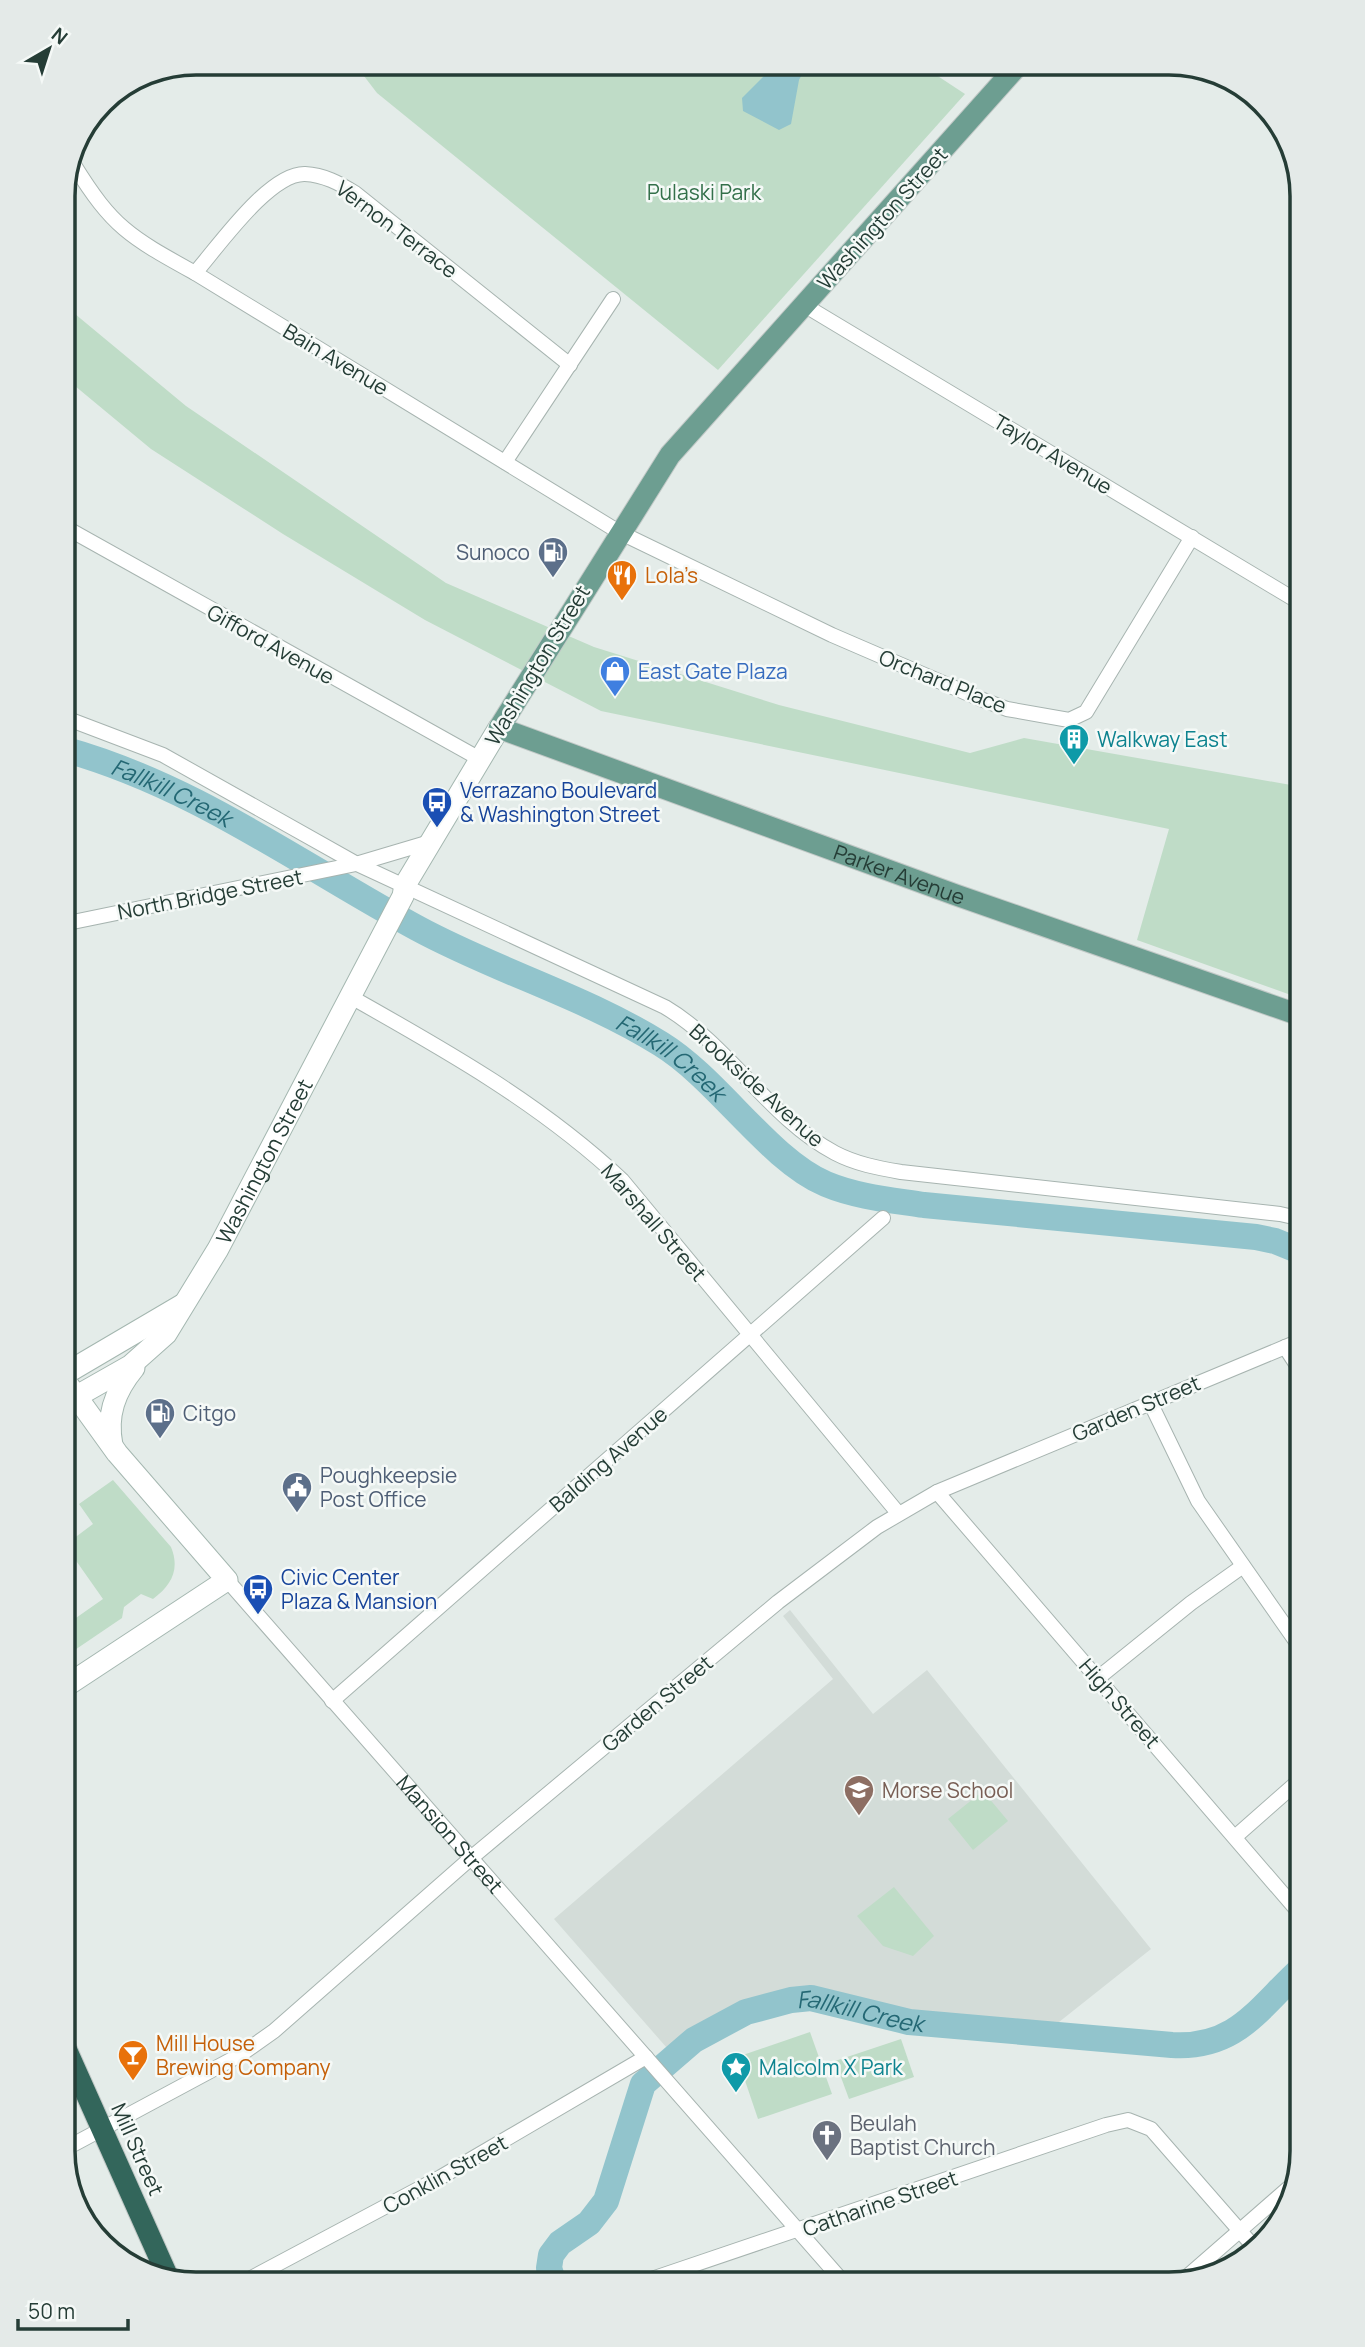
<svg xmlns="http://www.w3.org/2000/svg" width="1365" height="2347" font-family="Manrope,sans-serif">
	<rect width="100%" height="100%" fill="#e4ece9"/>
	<!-- built -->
	<polygon fill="#d3dcd8" points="790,1610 873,1714 927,1670 1151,1949 1054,2026 908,2016 834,1996 791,1992 743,2006 715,2018 667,2048 554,1919 833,1679 783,1616"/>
	<!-- green -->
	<g fill="#bfdcc7">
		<polygon points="354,63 918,63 965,94 718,370 377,93"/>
		<polygon points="63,304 186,406 446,583 594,647 779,705 970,753 1024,738 1302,787 1302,999 1137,940 1169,829 601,711 425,620 283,534 151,449 63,376"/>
		<path d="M113,1480L171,1547C180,1569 172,1585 153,1599L141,1594L124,1607L122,1618L63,1658V1627L103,1599L65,1545L93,1524L79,1504Z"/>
		<polygon points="983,1791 1008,1821 973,1850 948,1819"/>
		<polygon points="894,1887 934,1936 913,1956 883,1946 857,1916"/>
		<polygon points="810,2032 832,2094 758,2119 737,2057"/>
		<polygon points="901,2039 914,2077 849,2099 835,2061"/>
	</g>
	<!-- water -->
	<polygon fill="#92c4cc" points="777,63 808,63 799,80 791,124 779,130 743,111 742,98"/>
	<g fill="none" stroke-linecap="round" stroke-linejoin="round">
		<!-- river -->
		<g stroke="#92c4cc" stroke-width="26">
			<path id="s1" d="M63,749C194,785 299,864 417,928C496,971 584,996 661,1044C718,1079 769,1160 826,1184C857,1197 892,1200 924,1205L1256,1237L1275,1241L1302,1252"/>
			<path id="s2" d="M554,2284L549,2268L551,2255L560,2243L589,2223L606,2201L643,2084L694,2040L746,2012L791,2000L811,1998L909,2022L1172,2045C1237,2049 1258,2008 1302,1968"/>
		</g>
		<!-- street casing -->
		<g stroke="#a7b4b0" stroke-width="16">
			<g id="street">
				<path d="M74,165C113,228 130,237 195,273L619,532L832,635L978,698L1007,709L1069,720L1086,712L1192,537"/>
				<path d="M195,273C218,247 269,173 305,174C324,175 339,183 355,193L570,365"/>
				<polyline points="804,305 1302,604"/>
				<polyline points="505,462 613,299"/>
				<polyline points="63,526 480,759"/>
				<path d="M63,717L163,755L357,864L665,1007C729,1045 769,1118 835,1153C856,1164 878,1168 901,1172L1280,1214L1302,1219"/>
				<polyline points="63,924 356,864 430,842"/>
				<path d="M351,997C447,1051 541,1104 622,1180L898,1513"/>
				<polyline points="1285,1347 1302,1373"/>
				<polyline points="1150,1402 1198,1501 1302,1650"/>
				<polyline points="937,1492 1302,1916"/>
				<path id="s3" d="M227,1580L845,2284"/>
				<polyline points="1098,1678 1191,1603 1243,1566"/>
				<polyline points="332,1701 883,1218"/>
				<polyline points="1235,1837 1302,1778"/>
				<polyline points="63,2150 240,2055 274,2031 471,1858 778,1602 877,1527 937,1492 1302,1340"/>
				<polyline points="1182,2281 1292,2185"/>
				<polyline points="240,2284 441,2177 646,2057"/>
				<polyline points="637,2284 1106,2125 1128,2120 1151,2129 1254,2247"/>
			</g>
		</g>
		<!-- secondary casing -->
		<g stroke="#a4b7b0" stroke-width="23">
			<g id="secondary">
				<polyline points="63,1375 182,1305"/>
				<path id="s4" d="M63,1404L130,1366L166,1334L218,1249L403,896L405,885L499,728"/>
				<path d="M112,1445C106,1415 115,1391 134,1368"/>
				<polyline points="63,1688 227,1580 117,1453 63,1378"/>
			</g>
		</g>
		<!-- primary casing -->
		<g stroke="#c2c9c7" stroke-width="23">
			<g id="primary">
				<path id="s5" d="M1020,63L670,455L499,728L956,895L1302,1016"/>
			</g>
		</g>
		<!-- highway casing -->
		<g stroke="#c2c9c7" stroke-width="23">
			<polyline id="highway" points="63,2042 168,2277"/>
		</g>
		<!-- street -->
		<use href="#street" stroke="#fff" stroke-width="14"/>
		<!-- secondary -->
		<use href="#secondary" stroke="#fff" stroke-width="21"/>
		<!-- primary -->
		<use href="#primary" stroke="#6d9e91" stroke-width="21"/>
		<!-- highway -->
		<use href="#highway" stroke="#33665b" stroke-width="21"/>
	</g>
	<!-- icons -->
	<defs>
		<g id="fuel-pin" transform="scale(1.575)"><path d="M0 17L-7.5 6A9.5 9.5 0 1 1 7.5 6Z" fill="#5c6f8a" stroke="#f5f9f7"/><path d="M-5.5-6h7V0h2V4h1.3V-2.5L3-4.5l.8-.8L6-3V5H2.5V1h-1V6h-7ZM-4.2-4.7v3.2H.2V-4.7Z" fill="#fff"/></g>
		<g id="restaurant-pin" transform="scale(1.575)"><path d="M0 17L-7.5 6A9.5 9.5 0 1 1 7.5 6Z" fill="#e8710a" stroke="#f5f9f7"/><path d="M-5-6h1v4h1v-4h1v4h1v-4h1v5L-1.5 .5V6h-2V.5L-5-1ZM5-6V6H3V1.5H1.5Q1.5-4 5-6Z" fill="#fff"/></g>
		<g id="shop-pin" transform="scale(1.575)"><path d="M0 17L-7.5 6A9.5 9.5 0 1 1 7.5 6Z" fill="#3f7fe0" stroke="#f5f9f7"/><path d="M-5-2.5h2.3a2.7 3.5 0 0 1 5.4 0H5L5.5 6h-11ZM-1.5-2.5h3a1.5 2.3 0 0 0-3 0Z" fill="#fff"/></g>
		<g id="building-pin" transform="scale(1.575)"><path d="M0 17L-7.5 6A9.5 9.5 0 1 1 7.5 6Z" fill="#0f9aa8" stroke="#f5f9f7"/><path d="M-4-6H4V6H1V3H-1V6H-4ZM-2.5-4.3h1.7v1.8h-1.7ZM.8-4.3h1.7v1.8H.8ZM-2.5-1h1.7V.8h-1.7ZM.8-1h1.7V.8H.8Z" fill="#fff"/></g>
		<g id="bus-pin" transform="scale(1.575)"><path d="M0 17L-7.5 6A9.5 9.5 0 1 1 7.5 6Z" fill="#1a4fb4" stroke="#f5f9f7"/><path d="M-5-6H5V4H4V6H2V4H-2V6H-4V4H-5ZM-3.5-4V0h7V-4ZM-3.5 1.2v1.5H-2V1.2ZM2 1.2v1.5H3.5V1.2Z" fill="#fff"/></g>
		<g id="civic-pin" transform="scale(1.575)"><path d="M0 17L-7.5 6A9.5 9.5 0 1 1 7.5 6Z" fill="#5c6f8a" stroke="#f5f9f7"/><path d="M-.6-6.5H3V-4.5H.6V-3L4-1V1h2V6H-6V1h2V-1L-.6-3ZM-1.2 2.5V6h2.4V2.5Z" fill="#fff"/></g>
		<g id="school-pin" transform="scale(1.575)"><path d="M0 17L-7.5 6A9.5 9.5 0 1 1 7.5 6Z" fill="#8d6e63" stroke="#f5f9f7"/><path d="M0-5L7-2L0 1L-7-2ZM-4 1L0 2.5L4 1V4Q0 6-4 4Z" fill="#fff"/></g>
		<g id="bar-pin" transform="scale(1.575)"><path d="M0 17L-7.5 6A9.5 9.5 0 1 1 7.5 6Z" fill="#e8710a" stroke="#f5f9f7"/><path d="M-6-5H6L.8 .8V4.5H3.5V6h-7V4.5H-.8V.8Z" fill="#fff"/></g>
		<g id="sight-pin" transform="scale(1.575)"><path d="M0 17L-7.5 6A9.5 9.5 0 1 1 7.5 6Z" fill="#0f9aa8" stroke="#f5f9f7"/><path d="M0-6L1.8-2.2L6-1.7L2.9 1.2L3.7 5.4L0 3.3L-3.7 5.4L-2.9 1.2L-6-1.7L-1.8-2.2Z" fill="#fff"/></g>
		<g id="church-pin" transform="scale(1.575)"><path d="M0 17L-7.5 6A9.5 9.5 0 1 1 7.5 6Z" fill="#6b7280" stroke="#f5f9f7"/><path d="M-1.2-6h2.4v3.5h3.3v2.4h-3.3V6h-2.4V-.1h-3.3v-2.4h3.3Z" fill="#fff"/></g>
	</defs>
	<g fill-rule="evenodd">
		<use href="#fuel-pin" x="553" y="552"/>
		<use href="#restaurant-pin" x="622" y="575"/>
		<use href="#shop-pin" x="615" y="671"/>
		<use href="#building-pin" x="1074" y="739"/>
		<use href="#bus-pin" x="437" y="802"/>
		<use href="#fuel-pin" x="160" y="1413"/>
		<use href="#civic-pin" x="297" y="1487"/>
		<use href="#bus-pin" x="258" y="1589"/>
		<use href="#school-pin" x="859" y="1790"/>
		<use href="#bar-pin" x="133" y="2055"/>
		<use href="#sight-pin" x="736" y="2067"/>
		<use href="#church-pin" x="827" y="2135"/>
	</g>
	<g text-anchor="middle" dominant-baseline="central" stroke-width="5" stroke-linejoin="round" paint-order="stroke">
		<!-- park labels -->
		<g font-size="21" fill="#33704a" stroke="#f5f9f7">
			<text x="704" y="192">Pulaski Park</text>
		</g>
		<!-- street labels -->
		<g font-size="21" fill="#253d36" stroke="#f5f9f7">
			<text transform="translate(882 218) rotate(-48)">Washington Street</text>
			<text transform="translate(397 229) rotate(37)">Vernon Terrace</text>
			<text transform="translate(336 359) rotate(31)">Bain Avenue</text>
			<text transform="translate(1053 454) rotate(31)">Taylor Avenue</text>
			<text transform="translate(271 644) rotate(29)">Gifford Avenue</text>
			<text transform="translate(537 665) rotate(-59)">Washington Street</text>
			<text transform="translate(943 681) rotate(22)">Orchard Place</text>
			<text stroke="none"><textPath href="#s5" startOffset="1274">Parker Avenue</textPath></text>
			<text transform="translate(210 894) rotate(-11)">North Bridge Street</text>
			<text transform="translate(757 1085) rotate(42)">Brookside Avenue</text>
			<text stroke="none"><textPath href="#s4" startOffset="324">Washington Street</textPath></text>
			<text transform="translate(654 1222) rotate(49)">Marshall Street</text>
			<text transform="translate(1136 1408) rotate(-23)">Garden Street</text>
			<text transform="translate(608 1459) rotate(-41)">Balding Avenue</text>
			<text transform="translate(657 1703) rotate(-40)">Garden Street</text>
			<text transform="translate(1120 1703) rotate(49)">High Street</text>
			<text stroke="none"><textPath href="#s3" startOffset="338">Mansion Street</textPath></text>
			<text transform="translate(138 2149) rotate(66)">Mill Street</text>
			<text transform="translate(445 2174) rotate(-29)">Conklin Street</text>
			<text transform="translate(880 2203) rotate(-19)">Catharine Street</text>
		</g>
		<!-- service labels -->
		<g font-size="21" fill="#4e5e75" stroke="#f5f9f7" text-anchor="start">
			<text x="530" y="552" text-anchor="end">Sunoco</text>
			<text x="183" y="1413">Citgo</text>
			<text x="320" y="1475">Poughkeepsie<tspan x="320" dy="24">Post Office</tspan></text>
		</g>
		<!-- food labels -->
		<g font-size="21" fill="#c56008" stroke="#f5f9f7" text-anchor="start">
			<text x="645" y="575">Lola’s</text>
			<text x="156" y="2043">Mill House<tspan x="156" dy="24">Brewing Company</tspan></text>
		</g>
		<!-- shop labels -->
		<g font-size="21" fill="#366cbe" stroke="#f5f9f7" text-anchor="start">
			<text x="638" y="671">East Gate Plaza</text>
		</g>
		<!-- culture labels -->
		<g font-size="21" fill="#0d838f" stroke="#f5f9f7" text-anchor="start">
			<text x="1097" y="739">Walkway East</text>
			<text x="759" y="2067">Malcolm X Park</text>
		</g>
		<!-- transit labels -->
		<g font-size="21" fill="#164399" stroke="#f5f9f7" text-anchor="start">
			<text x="460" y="790">Verrazano Boulevard<tspan x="460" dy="24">&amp; Washington Street</tspan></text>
			<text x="281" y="1577">Civic Center<tspan x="281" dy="24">Plaza &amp; Mansion</tspan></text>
		</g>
		<!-- education labels -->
		<g font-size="21" fill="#785e54" stroke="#f5f9f7" text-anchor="start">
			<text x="882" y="1790">Morse School</text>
		</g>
		<!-- worship labels -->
		<g font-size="21" fill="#5b616d" stroke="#f5f9f7" text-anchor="start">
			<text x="850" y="2123">Beulah<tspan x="850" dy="24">Baptist Church</tspan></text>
		</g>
		<!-- water labels -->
		<g font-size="23" font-style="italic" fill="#246874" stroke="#f5f9f7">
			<text stroke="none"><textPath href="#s1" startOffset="117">Fallkill Creek</textPath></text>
			<text stroke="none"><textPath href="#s1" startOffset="684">Fallkill Creek</textPath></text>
			<text stroke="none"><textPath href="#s2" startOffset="474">Fallkill Creek</textPath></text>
		</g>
	</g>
	<!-- crop -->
	<path d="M0 0H1365V2347H0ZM196 75H1169A121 121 0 0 1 1290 196V2151A121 121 0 0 1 1169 2272H196A121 121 0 0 1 75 2151V196A121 121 0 0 1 196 75Z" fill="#e4eae8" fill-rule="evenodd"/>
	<path fill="none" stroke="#253d36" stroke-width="3.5" d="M196 75H1169A121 121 0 0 1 1290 196V2151A121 121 0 0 1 1169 2272H196A121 121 0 0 1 75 2151V196A121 121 0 0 1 196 75Z"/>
	<!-- north arrow -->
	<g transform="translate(49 49) rotate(39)" stroke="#f5f9f7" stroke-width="5" paint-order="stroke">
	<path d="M0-5L12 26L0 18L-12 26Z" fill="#253d36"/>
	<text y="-10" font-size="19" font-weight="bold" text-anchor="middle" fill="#253d36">N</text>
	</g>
	<!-- scale -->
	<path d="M18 2319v10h110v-10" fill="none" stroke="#253d36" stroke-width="3.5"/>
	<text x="28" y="2319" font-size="21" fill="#253d36" stroke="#f5f9f7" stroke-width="5" paint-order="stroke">50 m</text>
</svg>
